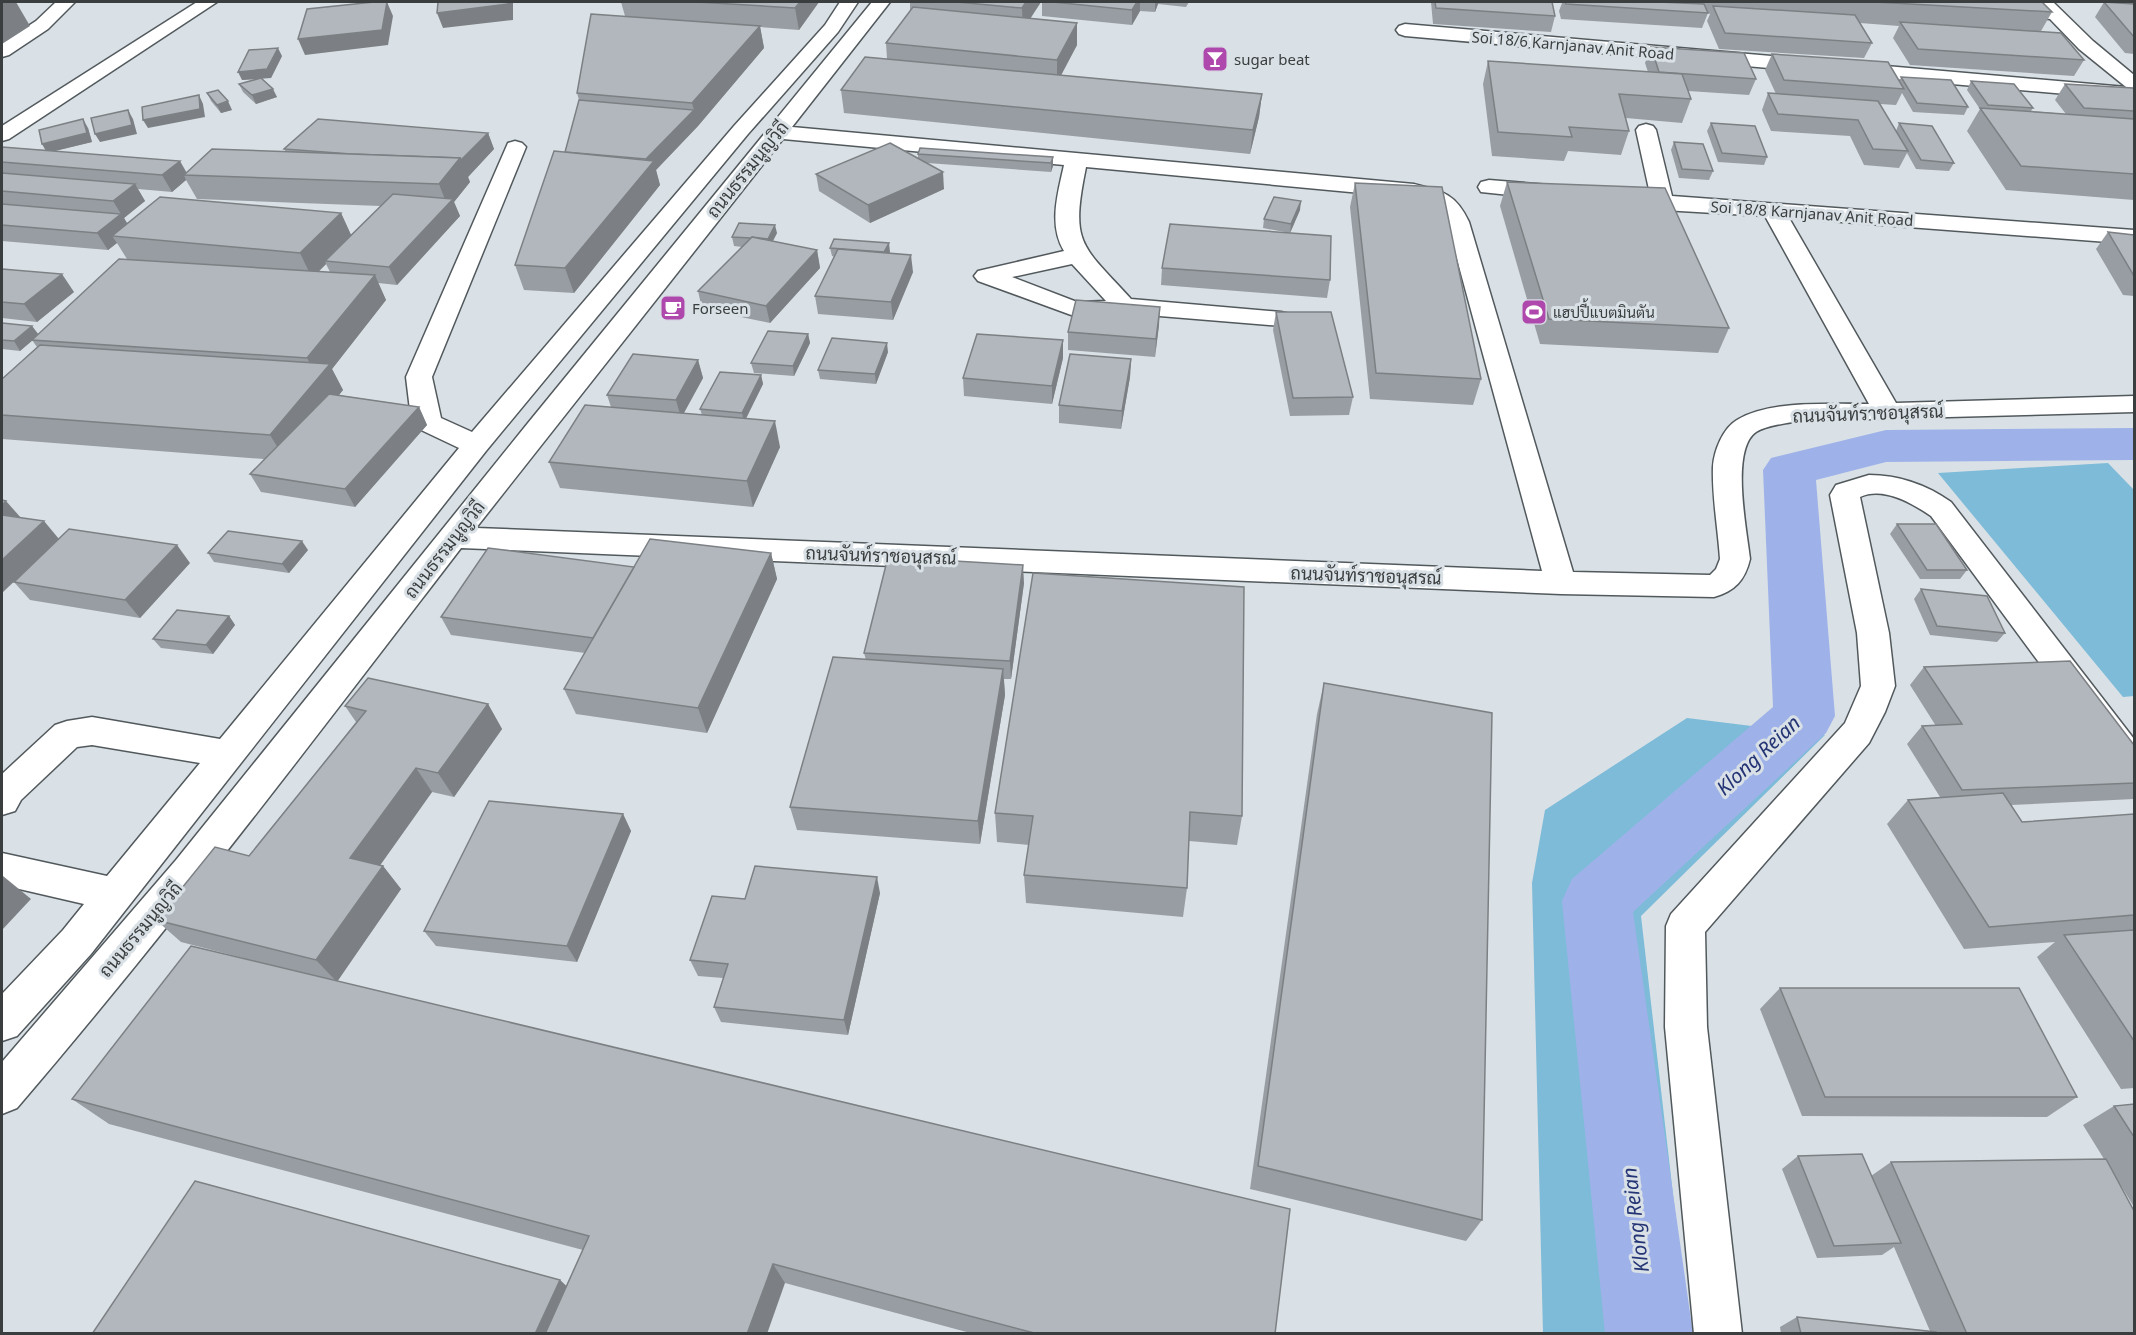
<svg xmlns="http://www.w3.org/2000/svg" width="2136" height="1335" font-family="'Noto Sans',Sarabun,sans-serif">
	<rect width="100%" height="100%" fill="#d9e1e6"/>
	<!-- green -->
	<g fill="#7dbbd8">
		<polygon points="2108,463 2134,490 2134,696 2123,697 1938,473"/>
		<polygon points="1687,718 1825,735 1641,916 1689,1333 1543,1333 1532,883 1545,810"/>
	</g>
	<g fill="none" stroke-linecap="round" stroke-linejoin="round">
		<!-- canal -->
		<polygon fill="#9eb2e9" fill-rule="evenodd" points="2134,428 2134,460 1886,462 1816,480 1835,716 1826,733 1633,912 1693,1334 1605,1334 1562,901 1572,879 1773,707 1763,470 1771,458 1886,430"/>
		<!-- minor casing -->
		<g stroke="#52595d" stroke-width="3">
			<g id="minor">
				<polygon points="56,2 75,2 48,29 9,55 2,57 2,43 36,21"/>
				<polygon points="197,2 217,2 9,139 2,141 2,126"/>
				<polygon points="840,2 858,2 838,32 748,134 486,451 91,954 17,1036 2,1041 2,994 63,930 84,904 2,885 2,853 107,876 200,763 92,745 77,747 21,800 15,811 2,815 2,774 55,725 67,721 92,717 220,739 459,448 419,429 410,410 406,377 508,143 515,141 522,143 526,147 432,377 441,418 472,432 734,126 825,25"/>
				<path d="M872,2H890L792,127L1414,184C1443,191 1456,194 1469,222L1573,572L1710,575L1716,569L1720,559C1718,529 1712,497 1713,467C1714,451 1723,428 1737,420C1769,400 1832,404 1869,404L1765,216L1663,210L1620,204L1617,199L1620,194L1628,192L1650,194L1636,130L1639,126L1646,124L1653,126L1656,130L1672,196L2134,230V244L1789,218L1896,403L2134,396V412L1797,421C1785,424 1767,425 1756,432C1730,450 1747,531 1750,559C1745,580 1735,591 1714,597L1561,594L461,548C316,737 172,927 17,1108L2,1114V1062L176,860L528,423ZM783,139L1064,165C1058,193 1048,224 1064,251L978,271L974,276L978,281L1074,316L1096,317L1123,313L1281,326L1290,324L1293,319L1290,314L1281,312L1131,299C1081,244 1070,245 1086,167L1414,198C1430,202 1440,207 1447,222L1542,571L476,528ZM1072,264L1106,301L1077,302L1012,277Z"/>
				<polygon points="2035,2 2053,2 2093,41 2134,75 2134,100 1405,36 1399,34 1396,30 1399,26 1405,24 2126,87 2079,49 2050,19 2006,15 2000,14 1997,10 2000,6 2039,7"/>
				<polygon points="1489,180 1549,185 1557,187 1560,192 1557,197 1549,199 1481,192 1478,187 1481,182"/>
				<path d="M1869,475C1899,475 1927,485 1951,502L2134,739V779L2122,775L1931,516C1912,503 1883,486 1860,497L1889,633L1895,686L1885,712L1869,743L1705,932L1707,1027L1742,1334H1694L1665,1027L1666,926L1671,914L1845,723L1861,686L1857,633L1830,495L1836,485Z"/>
			</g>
		</g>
		<!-- minor -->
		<use href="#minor" fill="#fff" fill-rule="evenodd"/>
	</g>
	<!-- wall -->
	<g fill="#989da3" fill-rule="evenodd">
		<polygon points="621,2 819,2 799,30 760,27 764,48 698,126 656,170 660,185 574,293 524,290 515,265 565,152 579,100 577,93 625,16"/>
		<polygon points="910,2 1041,2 1030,18 1077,23 1077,45 1061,75 1262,94 1259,117 1250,154 844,113 841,90 887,59 886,43 910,11"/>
		<polygon points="1042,2 1189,2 1186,7 1158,4 1155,12 1140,11 1132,25 1042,16"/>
		<polygon points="1431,2 2042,2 2052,12 2041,31 2084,60 2074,76 1910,65 1893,38 1899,26 1860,23 1872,43 1864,58 1719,49 1707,21 1710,14 1708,13 1702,28 1561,19 1559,11 1562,3 1552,2 1555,16 1551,32 1433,24"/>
		<polygon points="2104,2 2134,4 2134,54 2125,53 2095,17"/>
		<polygon points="1651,47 1756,79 1749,95 1688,91 1691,99 1682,123 1626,118 1629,131 1621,155 1568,151 1564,161 1492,156 1483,84 1488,61 1648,72 1645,63"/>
		<polygon points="1772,54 1900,81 1901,77 1968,107 1964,115 1913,112 1902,93 1896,105 1880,104 1896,131 1899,123 1954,163 1949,171 1916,169 1907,153 1899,168 1864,165 1850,136 1771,131 1762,110 1768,93 1776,94 1765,70"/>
		<polygon points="282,56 271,78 262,78 277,97 256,104 243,92 239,84 257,79 242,80"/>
		<polygon points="1971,81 2033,108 2031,111 2066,114 2055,100 2065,84 2134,90 2134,200 2006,190 1967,131 1980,109 1967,90"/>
		<polygon points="207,93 232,110 221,113 211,101"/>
		<polygon points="1711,123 1767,157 1764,165 1718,162 1707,131"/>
		<path d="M88,128L92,142L54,151L186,173L286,152L284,149L488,133L494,149L468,177L470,182L454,202L460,216L397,285L378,283L386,300L332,369L343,390L339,395L419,407L427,425L355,507L261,492L250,474L264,459L2,439V379L37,347L32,340L20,351L2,349V323L32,326L38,335L127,259L117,243L108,250L2,241V147L46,150ZM186,180L197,199L381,206L351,235L341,213L127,224L124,218L145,201L138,189L172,192ZM326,264L330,272H318Z"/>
		<polygon points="1674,142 1713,171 1709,180 1679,178 1671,150"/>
		<polygon points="918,154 1053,157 1053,166 1051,172 927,163 944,189 870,223 819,191 816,174 918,158"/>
		<polygon points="1507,182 1729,328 1718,353 1540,344 1500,206"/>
		<polygon points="1355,183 1481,379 1473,405 1370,399 1350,207"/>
		<polygon points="1300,210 1290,233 1263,228 1264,219"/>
		<polygon points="2108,232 2134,235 2134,296 2123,295 2096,249"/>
		<polygon points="777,233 773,241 817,250 820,268 770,323 702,309 698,291 742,247 734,246 732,237"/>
		<polygon points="889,243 889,253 913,272 893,320 818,314 815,296 835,257 832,256 830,248"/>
		<polygon points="1162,268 1330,280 1327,298 1161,285"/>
		<polygon points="2,269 74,292 37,322 2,318"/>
		<polygon points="1276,312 1353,397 1349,415 1290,416 1273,330"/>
		<polygon points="1159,325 1155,357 1068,350 1068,332"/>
		<polygon points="808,334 810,343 794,376 754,373 751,363"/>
		<polygon points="888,352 876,384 820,379 818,370"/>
		<polygon points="1063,358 1052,404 964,396 963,378"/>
		<polygon points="1131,359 1130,377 1121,429 1059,423 1059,405"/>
		<polygon points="698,360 703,378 684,413 702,415 700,409 761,375 763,384 746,419 780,447 753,507 560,488 549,462 611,407 607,395"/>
		<polygon points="1897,524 1967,570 1960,579 1920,579 1890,534"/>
		<polygon points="308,550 289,573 214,562 208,553"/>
		<polygon points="771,553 777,579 707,733 576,714 564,689 585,653 451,635 441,617 634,567"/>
		<polygon points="190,563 140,618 30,600 14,582"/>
		<polygon points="1033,573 1242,816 1237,845 1189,841 1187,888 1183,917 1026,903 1024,875 1029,845 997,842 995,813"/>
		<polygon points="1024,583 1011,679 1004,679 1005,695 980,844 797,830 790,807 866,660 864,653"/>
		<polygon points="1921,589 2005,633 1997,642 1930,635 1914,599"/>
		<polygon points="229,616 235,625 213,654 161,648 153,639"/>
		<polygon points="1924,667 2134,745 2134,799 2011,805 2022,822 2134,815 2134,1088 2121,1089 2037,957 2055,942 1964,949 1887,824 1908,800 1940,797 1907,744 1922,726 1936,726 1910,685"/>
		<polygon points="1324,683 1482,1220 1466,1241 1250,1189 1317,714"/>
		<polygon points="488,704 502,729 454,797 432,792 380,865 383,866 401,889 337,981 1275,1334 974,1334 785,1283 92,1334 560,1280 566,1286 583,1250 109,1124 72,1099 243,958 181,942 156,920 249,856 356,722 345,706"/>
		<polygon points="623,814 631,831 577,962 436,946 424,931"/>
		<polygon points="880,893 848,1035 721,1022 714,1007 723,978 698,976 690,960 745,899"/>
		<polygon points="1780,988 2077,1097 2047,1117 1802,1116 1760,1009"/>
		<polygon points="2134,1104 2134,1207 2120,1184 2134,1334 1781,1334 1780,1327 1797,1317 1930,1331 1894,1247 1882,1255 1817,1258 1782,1169 1798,1156 1871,1176 1891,1162 2104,1159 2083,1125 2114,1106"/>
	</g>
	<!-- shaded-wall -->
	<g fill="#7c8084">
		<polygon points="2,2 16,2 30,26 2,44"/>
		<polygon points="387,2 393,16 388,45 305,55 298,39"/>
		<polygon points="508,2 513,2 513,20 443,28 437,13"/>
		<polygon points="800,2 819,2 799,30 795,8"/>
		<polygon points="1026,2 1041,2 1023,30 1022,8"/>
		<polygon points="1137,2 1140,2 1140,11 1132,25 1132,10"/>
		<polygon points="1155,2 1158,2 1158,4 1155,12"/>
		<polygon points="1077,23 1077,45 1057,83 1057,60"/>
		<polygon points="760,26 764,48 698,126 656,170 660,185 574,293 565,268 648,168 646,159 694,110 692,103"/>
		<polygon points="278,48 282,56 271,78 242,80 238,72"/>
		<polygon points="273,89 277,97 256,104 252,95"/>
		<polygon points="1262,94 1259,117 1250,154 1253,130"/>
		<polygon points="199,95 203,104 205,117 148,128 143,120"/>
		<polygon points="228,101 232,110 221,113 217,105"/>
		<polygon points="128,110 133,119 137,134 100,142 95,134"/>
		<polygon points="83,119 88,128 92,142 47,153 42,144"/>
		<polygon points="488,133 494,149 468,177 470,182 454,202 460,216 397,285 389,267 447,205 439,184 460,158"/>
		<polygon points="1053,157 1053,166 1051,172 1051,163"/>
		<polygon points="180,161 188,175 184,175 186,180 172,192 162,175"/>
		<polygon points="943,172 944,189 870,223 868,205"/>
		<polygon points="135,184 145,201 124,218 132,231 112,236 117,243 108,250 97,233 121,214 113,201"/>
		<polygon points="1301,201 1300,210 1290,233 1291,224"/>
		<polygon points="341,213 352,237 325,261 326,264 312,278 300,253"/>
		<polygon points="775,225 777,233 769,248 768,239"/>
		<polygon points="889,243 890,252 886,261 884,252"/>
		<polygon points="817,250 820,268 770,323 766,306"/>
		<polygon points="911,255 913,272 893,320 891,302"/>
		<polygon points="62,274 74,292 37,322 24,304"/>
		<polygon points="375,275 386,300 332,369 343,390 286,461 270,435 318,378 307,358"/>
		<polygon points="1160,307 1159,325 1155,357 1156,339"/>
		<polygon points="32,326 39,335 20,351 14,341"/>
		<polygon points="808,334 810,343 794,376 793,366"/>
		<polygon points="1063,340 1063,358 1052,404 1052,386"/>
		<polygon points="887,343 888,352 876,384 875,374"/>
		<polygon points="1131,359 1130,377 1121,429 1122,411"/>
		<polygon points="698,360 703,378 681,418 676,400"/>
		<polygon points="761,375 763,384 744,422 742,413"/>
		<polygon points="419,407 427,425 355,507 345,489"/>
		<polygon points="775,421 780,447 753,507 747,481"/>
		<polygon points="6,501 22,519 2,537 2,505"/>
		<polygon points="44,521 59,539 2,593 2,560"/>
		<polygon points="302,541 308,550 289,573 282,564"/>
		<polygon points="177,545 190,563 140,618 125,600"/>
		<polygon points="771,553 777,579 707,733 698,708"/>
		<polygon points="1023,565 1024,583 1011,679 1010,661"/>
		<polygon points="229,616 235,625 213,654 206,645"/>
		<polygon points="1003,669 1005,695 980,844 978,821"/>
		<polygon points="488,704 502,729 454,797 438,773"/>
		<polygon points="416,768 432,792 369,881 350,858"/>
		<polygon points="623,814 631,831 577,962 567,946"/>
		<polygon points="383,866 401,889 337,982 316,960"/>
		<polygon points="3,876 31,899 2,930 2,877"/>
		<polygon points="877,877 880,893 848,1035 844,1020"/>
		<polygon points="773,1264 785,1283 767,1334 747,1334"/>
		<polygon points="560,1280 580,1299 564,1334 535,1334"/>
	</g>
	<!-- building -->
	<g fill="#b1b7bd" stroke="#7c8084" stroke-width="1.5">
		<polygon points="374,2 387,2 382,30 298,39 307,9"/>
		<polygon points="438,2 508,2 508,4 437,13"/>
		<polygon points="697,2 800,2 795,8"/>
		<polygon points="957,2 1026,2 1022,8"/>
		<polygon points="1053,2 1137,2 1132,10"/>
		<polygon points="1435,2 1552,2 1555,16 1436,8"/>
		<polygon points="1565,2 1658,2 1704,4 1708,13 1566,4"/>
		<polygon points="1875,2 2042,2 2052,12"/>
		<polygon points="2104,2 2134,4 2134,37"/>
		<polygon points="1713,6 1855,15 1872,43 1725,33"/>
		<polygon points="913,7 1077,23 1057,60 886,43"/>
		<polygon points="591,14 760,26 692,103 577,93"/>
		<polygon points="1900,22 2061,33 2084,60 1918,49"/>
		<polygon points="1651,47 1744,53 1756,79 1659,72"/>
		<polygon points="278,48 267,69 238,72 249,50"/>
		<polygon points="1772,54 1888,62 1904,89 1784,80"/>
		<polygon points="865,57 1262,94 1253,130 841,90"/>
		<polygon points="1488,61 1682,74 1691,99 1619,94 1629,131 1569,127 1572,137 1498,132"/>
		<polygon points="1901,77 1951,80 1968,107 1917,103"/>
		<polygon points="261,78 273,89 252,95 239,84"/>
		<polygon points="1971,81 2014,84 2033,108 1988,105"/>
		<polygon points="2065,84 2133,88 2134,90 2134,111 2084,108"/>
		<polygon points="218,90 228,101 217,105 207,93"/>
		<polygon points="1768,93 1878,101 1908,151 1873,149 1858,120 1778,114"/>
		<polygon points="199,95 200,109 143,120 142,107"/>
		<polygon points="579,100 694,110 646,159 565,152"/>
		<polygon points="1980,108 2134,119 2134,174 2021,166"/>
		<polygon points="128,110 132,125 95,134 91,118"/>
		<polygon points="83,119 87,133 42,144 39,130"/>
		<polygon points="318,119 488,133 461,160 460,158 351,154 284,149"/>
		<polygon points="1711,123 1755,126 1767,157 1722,153"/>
		<polygon points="1899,123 1932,126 1954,163 1921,160"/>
		<polygon points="1674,142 1703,144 1713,171 1682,169"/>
		<polygon points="890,143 943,172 868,205 816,174"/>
		<polygon points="2,147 180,161 162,175 2,162"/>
		<polygon points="920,148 1053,157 1051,163 918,154"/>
		<polygon points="212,149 460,158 439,184 184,175"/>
		<polygon points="554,151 654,161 565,268 515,265"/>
		<polygon points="2,173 135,184 113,201 2,191"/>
		<polygon points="1507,182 1665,188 1729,328 1549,319"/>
		<polygon points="1355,183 1442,187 1481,379 1376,373"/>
		<polygon points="393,194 453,199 389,267 325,261"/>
		<polygon points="160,197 341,213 300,253 112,236"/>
		<polygon points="1274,197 1301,201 1291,224 1264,219"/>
		<polygon points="2,204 121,214 97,233 2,225"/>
		<polygon points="739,223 775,225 768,239 752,237 751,238 732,237"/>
		<polygon points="1170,224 1331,236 1330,280 1162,268"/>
		<polygon points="2108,232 2134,235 2134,276"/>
		<polygon points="752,237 817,250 766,306 698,291"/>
		<polygon points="834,239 889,243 884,252 830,248"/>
		<polygon points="838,249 911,255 891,302 815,296"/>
		<polygon points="119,259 375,275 307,358 32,340"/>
		<polygon points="2,269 62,274 24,304 2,302"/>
		<polygon points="1076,300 1160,307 1156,339 1068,332"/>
		<polygon points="1276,312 1331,312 1353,397 1293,398"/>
		<polygon points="2,323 32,326 14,341 2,340"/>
		<polygon points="768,331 808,334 793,366 751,363"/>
		<polygon points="977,334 1063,340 1052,386 963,378"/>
		<polygon points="832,338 887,343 875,374 818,370"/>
		<polygon points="40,345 330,364 270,435 2,415 2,379"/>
		<polygon points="633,354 698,360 676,400 607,395"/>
		<polygon points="1070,354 1131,359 1122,411 1059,405"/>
		<polygon points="720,372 761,375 742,413 700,409"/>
		<polygon points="329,394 419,407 345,489 250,474"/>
		<polygon points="585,405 775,421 747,481 549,462"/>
		<polygon points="2,500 6,501 2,505"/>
		<polygon points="2,515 44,521 2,560"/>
		<polygon points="1897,524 1936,524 1967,570 1927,570"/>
		<polygon points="69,529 177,545 125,600 14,582"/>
		<polygon points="228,531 302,541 282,564 208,553"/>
		<polygon points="650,539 771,553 698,708 564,689"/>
		<polygon points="488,548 634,567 593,638 441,617"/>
		<polygon points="888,557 1023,565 1010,661 864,653"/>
		<polygon points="1033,573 1244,587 1242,816 1190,812 1187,888 1024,875 1033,816 995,813"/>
		<polygon points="1921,589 1987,596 2005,633 1937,626"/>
		<polygon points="177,610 229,616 206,645 153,639"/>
		<polygon points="833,657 1003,669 978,821 790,807"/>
		<polygon points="2070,661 2134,745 2134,783 1962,790 1922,726 1962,724 1924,667"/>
		<polygon points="368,678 488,704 438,773 416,768 350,858 383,866 316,960 156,920 215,847 249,856 366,711 345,706"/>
		<polygon points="1324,683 1492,713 1482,1220 1258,1166"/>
		<polygon points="2003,793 2022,822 2134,814 2134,915 1989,927 1908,800"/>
		<polygon points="489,801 623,814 567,946 424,931"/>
		<polygon points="755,866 877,877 844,1020 714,1007 728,964 690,960 712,896 745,899"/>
		<polygon points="2134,930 2134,1041 2064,935"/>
		<polygon points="191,946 1290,1209 1275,1334 1038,1334 773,1264 747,1334 545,1334 589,1236 72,1099"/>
		<polygon points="1780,988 2019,988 2077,1097 1825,1097"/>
		<polygon points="2134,1104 2134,1137 2114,1106"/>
		<polygon points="1862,1154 1901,1243 1834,1246 1798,1156"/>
		<polygon points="2106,1159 2134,1211 2134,1334 1967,1334 1891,1162"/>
		<polygon points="195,1181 560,1280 535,1334 92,1334"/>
		<polygon points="1797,1317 1936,1332 1936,1334 1801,1334"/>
	</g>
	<!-- icons -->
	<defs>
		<g id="bar-square" transform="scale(1.35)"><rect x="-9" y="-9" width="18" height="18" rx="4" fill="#af48ac" stroke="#d9e1e6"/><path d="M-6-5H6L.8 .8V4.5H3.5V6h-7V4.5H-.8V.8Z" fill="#fff"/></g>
		<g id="cafe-square" transform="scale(1.35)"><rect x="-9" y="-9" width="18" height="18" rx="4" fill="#af48ac" stroke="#d9e1e6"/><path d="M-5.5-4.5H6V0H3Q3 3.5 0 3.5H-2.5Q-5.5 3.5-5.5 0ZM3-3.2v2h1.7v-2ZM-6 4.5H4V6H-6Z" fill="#fff"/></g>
		<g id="stadium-square" transform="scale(1.35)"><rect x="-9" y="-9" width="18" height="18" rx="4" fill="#af48ac" stroke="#d9e1e6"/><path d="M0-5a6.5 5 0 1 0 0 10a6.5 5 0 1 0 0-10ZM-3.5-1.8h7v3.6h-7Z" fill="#fff"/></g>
	</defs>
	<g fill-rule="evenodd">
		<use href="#bar-square" x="1215" y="59"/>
		<use href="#cafe-square" x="673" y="308"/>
		<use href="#stadium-square" x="1534" y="312"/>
	</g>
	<g text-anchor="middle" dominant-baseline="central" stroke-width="6" stroke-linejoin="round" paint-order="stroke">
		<!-- far-street labels -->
		<g font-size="15" fill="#3a3e3f" stroke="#d9e1e6">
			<text transform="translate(1573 45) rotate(5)">Soi 18/6 Karnjanav Anit Road</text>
			<text transform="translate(1812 213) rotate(4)">Soi 18/8 Karnjanav Anit Road</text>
		</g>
		<!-- far-poi labels -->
		<g font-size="15" fill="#3a3e3f" stroke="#d9e1e6" text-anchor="start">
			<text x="1234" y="59">sugar beat</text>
			<text x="692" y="308">Forseen</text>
			<text x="1553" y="312">แฮปปี้แบตมินตัน</text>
		</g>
		<!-- street labels -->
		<g font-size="18" fill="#3a3e3f" stroke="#d9e1e6">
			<text transform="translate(747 169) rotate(-51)">ถนนธรรมนูญวิถี</text>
			<text transform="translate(1868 413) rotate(-2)">ถนนจันท์ราชอนุสรณ์</text>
			<text transform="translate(444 549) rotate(-52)">ถนนธรรมนูญวิถี</text>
			<text transform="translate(881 555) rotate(2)">ถนนจันท์ราชอนุสรณ์</text>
			<text transform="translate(1366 575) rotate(2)">ถนนจันท์ราชอนุสรณ์</text>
			<text transform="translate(140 929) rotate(-50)">ถนนธรรมนูญวิถี</text>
		</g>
		<!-- water labels -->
		<g font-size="20" font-style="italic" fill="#243474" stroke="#d9e1e6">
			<text transform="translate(1758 755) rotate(-43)">Klong Reian</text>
			<text transform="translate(1635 1220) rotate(-97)">Klong Reian</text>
		</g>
	</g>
	<!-- border -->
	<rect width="2136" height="1335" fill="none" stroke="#3a3e3f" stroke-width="6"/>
</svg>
